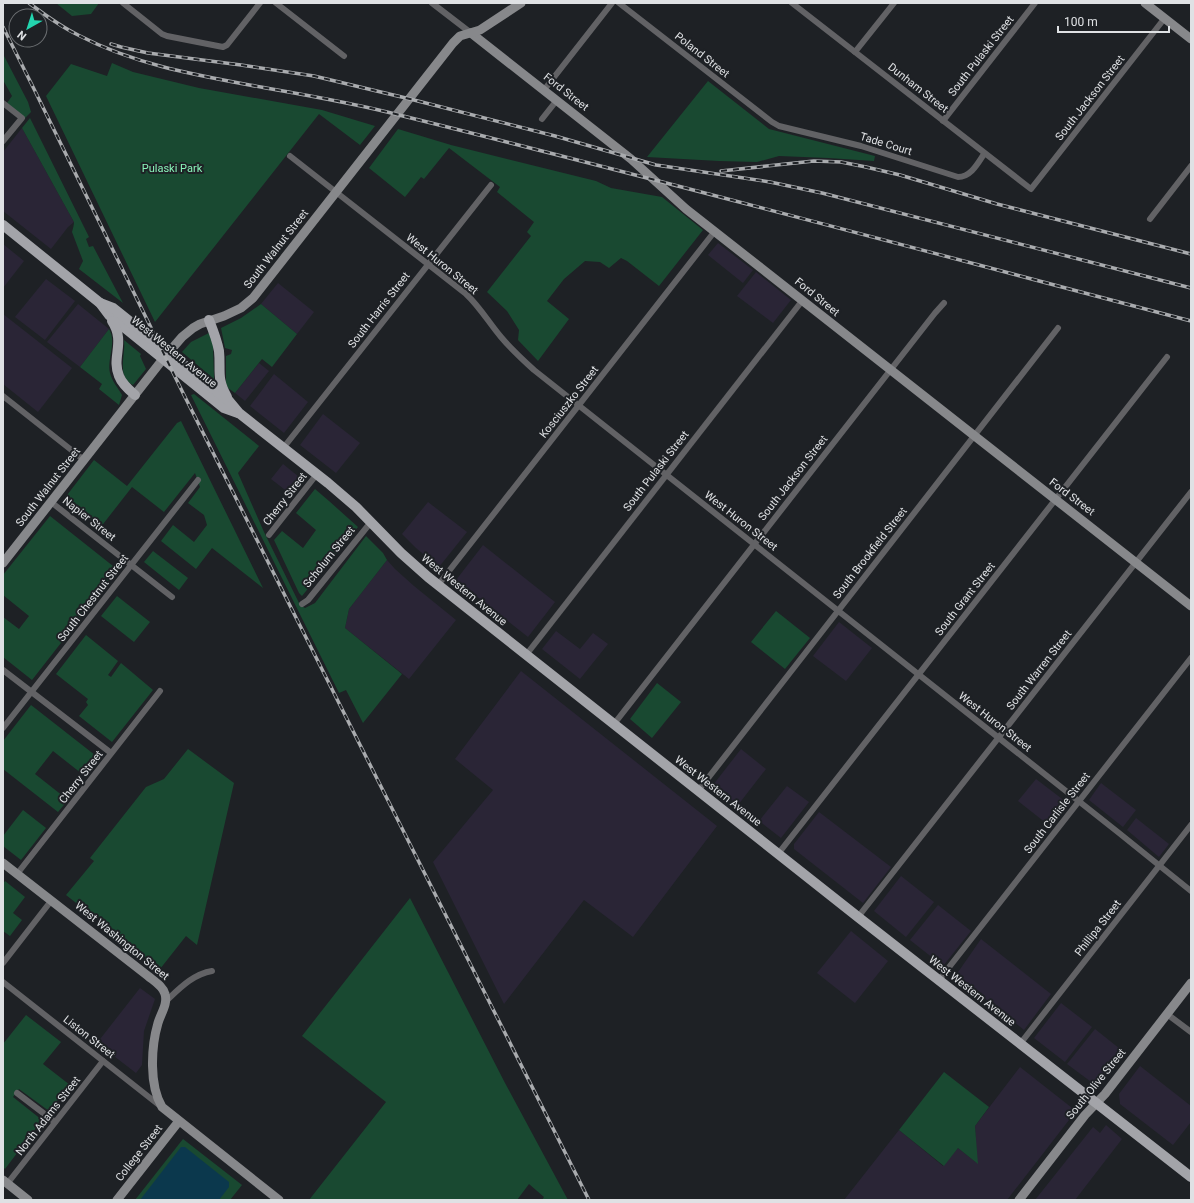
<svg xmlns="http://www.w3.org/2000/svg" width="1194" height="1203" font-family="Roboto,sans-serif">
	<rect width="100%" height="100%" fill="#1e2125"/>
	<!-- commercial -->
	<g fill="#2a2536">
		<polygon points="22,128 74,222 68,227 51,249 3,211 3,152"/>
		<polygon points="718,243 753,270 743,283 708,255"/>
		<polygon points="3,244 24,261 3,288"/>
		<polygon points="756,272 791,300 773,323 737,296"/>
		<polygon points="46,279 75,301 45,340 15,317"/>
		<polygon points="278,283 314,312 297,334 261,304"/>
		<polygon points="78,304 109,329 80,367 47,342"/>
		<polygon points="3,314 72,368 38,412 3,384"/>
		<polygon points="259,363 269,371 245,401 235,393"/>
		<polygon points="274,374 308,402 284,433 250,406"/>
		<polygon points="323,414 360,443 336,473 300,445"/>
		<polygon points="283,464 304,481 293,496 271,479"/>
		<polygon points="428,502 467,532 439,567 416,548 402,534"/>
		<polygon points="483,545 555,602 528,637 456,580"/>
		<polygon points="387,560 395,569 414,586 456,620 409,679 345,628 349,609"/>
		<polygon points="839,622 872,648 846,681 813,656"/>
		<polygon points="556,631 580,649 593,633 608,644 580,679 542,649"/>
		<polygon points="521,671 717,826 633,937 584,900 504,1004 433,862 493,790 455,759"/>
		<polygon points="741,749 766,769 738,805 713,785"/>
		<polygon points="1036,779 1070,805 1051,827 1018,801"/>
		<polygon points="1101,783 1136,810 1123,827 1089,800"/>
		<polygon points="787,786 809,802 781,838 759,821"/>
		<polygon points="819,812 891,867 863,903 794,849 794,844"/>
		<polygon points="1136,818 1169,844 1159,857 1127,830"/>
		<polygon points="901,876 934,902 906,937 874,911"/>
		<polygon points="938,905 971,931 943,966 910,940"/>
		<polygon points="851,931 888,961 855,1003 817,973"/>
		<polygon points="981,939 1051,994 1024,1030 956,975"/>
		<polygon points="140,988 155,999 144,1031 142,1065 136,1073 97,1043"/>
		<polygon points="1061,1003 1092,1027 1065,1062 1034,1038"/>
		<polygon points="1095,1029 1125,1053 1098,1087 1067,1064"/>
		<polygon points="1140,1066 1191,1106 1191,1122 1173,1145 1120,1104 1119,1094"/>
		<polygon points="1020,1067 1076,1111 1007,1200 844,1200 899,1130 943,1166 958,1148 977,1163 975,1126"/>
		<polygon points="1106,1125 1122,1139 1075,1200 1035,1200 1093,1127 1100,1133"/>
	</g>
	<!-- green -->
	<g fill="#194931">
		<polygon points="56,3 99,3 91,14 72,16"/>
		<polygon points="3,54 28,102 31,112 25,118 7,103 12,96 3,80"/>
		<polygon points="112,63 133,72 199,88 322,110 375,126 360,145 319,114 155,322 46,96 71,64 107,76"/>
		<polygon points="708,81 769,129 875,156 874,161 828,158 779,156 757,162 719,161 647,157"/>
		<path d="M30,118L89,237L86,239L89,247L93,246L123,303L79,269L83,261L72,232C73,228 74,225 74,222L22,128Z"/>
		<polygon points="398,129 451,145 596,181 611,188 662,197 703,230 659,286 627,261 621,258 609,268 600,262 585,261 564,279 547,301 569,319 538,361 518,340 519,330 507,311 487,292 531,236 527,232 534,222 497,192 500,187 449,148 424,179 421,177 405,197 369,168"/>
		<polygon points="261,304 297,334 272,367 262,359 235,393 228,388 226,383 226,356 231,354 232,350 225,348 221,328 241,318"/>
		<path d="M109,329C117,342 107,358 110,373C112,381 118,388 122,395L119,405L99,389L102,384L80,367Z"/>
		<polygon points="209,333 213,345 214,379 182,352 191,342"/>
		<path d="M124,340L141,354L140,356L146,369L133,385C116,377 126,354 124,340Z"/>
		<polygon points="194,394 259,446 238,473 264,532 300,605 305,608 315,603 366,536 383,553 387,560 349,609 345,628 402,674 363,723 346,690 339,693 191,395"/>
		<polygon points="181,421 263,588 212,548 196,569 161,541 173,525 194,542 207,525 204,515 188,503 200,487 195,473 164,512 132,487 100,528 64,499 94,460 127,486 177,423"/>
		<polygon points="315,489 329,501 358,527 302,596 299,593 274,540 282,531 303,548 316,530 296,513"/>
		<polygon points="50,516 118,570 32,680 3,657 3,617 19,629 29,616 3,595 3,575"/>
		<polygon points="153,551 188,578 179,590 144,562"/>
		<polygon points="117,596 150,622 134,642 101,616"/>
		<polygon points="776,611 810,638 785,669 751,642"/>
		<polygon points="86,635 118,661 108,675 111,677 121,663 153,690 112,742 79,716 88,705 86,702 88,699 56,674"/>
		<polygon points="657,683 681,702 652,738 630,719"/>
		<polygon points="31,705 100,759 86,777 53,751 35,774 68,800 58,812 3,769 3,741"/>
		<polygon points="188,749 234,783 197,945 186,936 160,969 66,895 94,861 90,858 146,787 164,779"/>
		<polygon points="23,810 46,828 21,860 3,846 3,836"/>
		<polygon points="5,881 25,897 13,913 22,920 10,936 3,931 3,884"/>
		<polygon points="410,898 505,1083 568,1200 542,1200 544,1197 529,1184 517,1200 309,1200 386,1102 302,1036"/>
		<polygon points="26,1015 61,1042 43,1064 70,1085 49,1111 19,1089 13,1097 42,1120 5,1169 3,1167 3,1044"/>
		<polygon points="944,1072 989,1107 975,1126 978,1164 958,1148 944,1166 899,1130"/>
		<polygon points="183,1139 242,1185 230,1200 135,1200"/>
	</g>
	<!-- water -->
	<polygon fill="#0b384d" points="181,1147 185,1147 229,1182 229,1187 219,1200 140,1200"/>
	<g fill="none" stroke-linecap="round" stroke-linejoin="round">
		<!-- street -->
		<g stroke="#626265" stroke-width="6">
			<polyline points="123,3 162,34 167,36 223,47 227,45 260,3"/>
			<polyline points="276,3 344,56"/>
			<polyline points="432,3 471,33"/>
			<path d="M619,3L772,122L779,126L861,146L958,177C971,177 978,163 984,154"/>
			<polyline points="792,3 1031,189 1164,19"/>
			<polyline points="855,52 894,3"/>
			<polyline points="544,90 612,3"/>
			<polyline points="3,103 22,118 3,141"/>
			<polyline points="542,119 557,100"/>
			<polyline points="943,121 1035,3"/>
			<path d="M290,156L466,294C480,307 489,323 501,337C511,349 523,360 534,370L1119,833L1191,891"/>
			<polyline points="1150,219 1191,166"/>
			<polyline points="3,396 84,460"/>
			<polyline points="284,447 491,185"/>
			<polyline points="51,502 172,597"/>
			<polyline points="269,535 317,474"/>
			<polyline points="438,585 715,231"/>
			<polyline points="302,604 308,600 371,522"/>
			<polyline points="526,655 802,301"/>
			<polyline points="3,670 111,753"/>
			<polyline points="614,724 935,313 944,303"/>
			<polyline points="3,728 198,480"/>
			<polyline points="698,791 789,674 1058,328"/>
			<polyline points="778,854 1167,357"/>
			<polyline points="17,874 160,691"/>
			<polyline points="858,917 1191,492"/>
			<polyline points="3,963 51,901"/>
			<polyline points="939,980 1191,658"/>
			<polyline points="3,982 159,1105"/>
			<path d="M166,1001C179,989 193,974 212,971"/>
			<polyline points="1167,1014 1191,1032"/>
			<polyline points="1020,1044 1191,825"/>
			<polyline points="17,1093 55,1122"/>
			<polyline points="7,1184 103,1061"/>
		</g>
		<!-- secondary -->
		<g stroke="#87888b" stroke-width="9">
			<polyline points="1145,3 1191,39"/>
			<polyline points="471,33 631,159 686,209 1191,606"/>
			<polyline points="3,563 163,359 182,337 193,328 200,324 224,316 241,308 253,298 453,43 460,36 480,30 521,3"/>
			<path d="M3,863L148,976C154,981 163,986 165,994C168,1004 161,1013 158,1023C151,1047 149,1085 162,1107L279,1200"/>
			<polyline points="3,1180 28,1200"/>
			<polyline points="117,1200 179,1121"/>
			<polyline points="1019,1200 1085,1115 1105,1094 1191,983"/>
		</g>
		<!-- primary -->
		<g stroke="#a3a4a9" stroke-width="10">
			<polyline points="3,225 100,303 109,315 224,408 238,413"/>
			<polyline points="100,303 113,308 229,401 239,413 328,483 356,507 401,553 428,577 858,917 1191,1177"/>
			<path d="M209,320C213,330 217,340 219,351C221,370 216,378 227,397"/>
			<path d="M112,321C126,342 111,357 119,376C122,384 129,390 135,395"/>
		</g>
		<!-- rail casing -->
		<g stroke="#a9abae" stroke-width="3.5">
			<g id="rail">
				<path d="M29,3C45,15 61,27 80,36C138,66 202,76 266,88C312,96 358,104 403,116C666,181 928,252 1191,321"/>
				<polyline points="3,27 34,89 184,395 589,1200"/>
				<polyline points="111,44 121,47 148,53 241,65 314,76 410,99 555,136 656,165 770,182 822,193 1191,288"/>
				<polyline points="721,171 814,161 841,162 866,167 900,175 997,204 1191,254"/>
			</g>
		</g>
		<!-- rail -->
		<use href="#rail" stroke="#1e2125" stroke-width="2" stroke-dasharray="6" stroke-linecap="butt"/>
	</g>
	<g text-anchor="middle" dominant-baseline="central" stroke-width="4" stroke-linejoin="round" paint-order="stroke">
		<!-- street labels -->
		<g font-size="11" fill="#dfe1e4" stroke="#1e2125">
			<text transform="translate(702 55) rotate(38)">Poland Street</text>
			<text transform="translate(981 56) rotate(-52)">South Pulaski Street</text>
			<text transform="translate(918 88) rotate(38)">Dunham Street</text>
			<text transform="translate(566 92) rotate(38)">Ford Street</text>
			<text transform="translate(1090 98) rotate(-52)">South Jackson Street</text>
			<text transform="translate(886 144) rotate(17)">Tade Court</text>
			<text transform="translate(276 249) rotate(-52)">South Walnut Street</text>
			<text transform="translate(442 264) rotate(39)">West Huron Street</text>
			<text transform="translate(817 297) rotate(39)">Ford Street</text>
			<text transform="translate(379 310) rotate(-52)">South Harris Street</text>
			<text transform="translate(174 352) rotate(39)">West Western Avenue</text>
			<text transform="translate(569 402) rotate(-52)">Kosciuszko Street</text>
			<text transform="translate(656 471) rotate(-52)">South Pulaski Street</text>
			<text transform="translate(793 478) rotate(-52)">South Jackson Street</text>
			<text transform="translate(48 487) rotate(-52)">South Walnut Street</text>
			<text transform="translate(1072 497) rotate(37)">Ford Street</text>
			<text transform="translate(285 499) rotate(-52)">Cherry Street</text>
			<text transform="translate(89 519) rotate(38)">Napier Street</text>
			<text transform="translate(741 521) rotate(38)">West Huron Street</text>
			<text transform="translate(870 553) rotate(-52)">South Brookfield Street</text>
			<text transform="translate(329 557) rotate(-51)">Scholum Street</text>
			<text transform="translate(464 590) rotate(39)">West Western Avenue</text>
			<text transform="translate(93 598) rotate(-52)">South Chestnut Street</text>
			<text transform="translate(965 599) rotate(-52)">South Grant Street</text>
			<text transform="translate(1039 670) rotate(-52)">South Warren Street</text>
			<text transform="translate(995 722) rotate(38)">West Huron Street</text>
			<text transform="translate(81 777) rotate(-52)">Cherry Street</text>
			<text transform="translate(718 791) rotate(38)">West Western Avenue</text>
			<text transform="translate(1057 813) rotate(-52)">South Carlisle Street</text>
			<text transform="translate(1098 928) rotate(-52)">Phillipa Street</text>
			<text transform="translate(122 941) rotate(39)">West Washington Street</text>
			<text transform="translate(972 991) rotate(38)">West Western Avenue</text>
			<text transform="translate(89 1037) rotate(38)">Liston Street</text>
			<text transform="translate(1096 1084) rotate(-51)">South Olive Street</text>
			<text transform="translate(48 1116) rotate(-52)">North Adams Street</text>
			<text transform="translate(139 1153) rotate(-52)">College Street</text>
		</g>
		<!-- park labels -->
		<g font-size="11" fill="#89f3b9" stroke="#1e2125">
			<text x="172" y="168">Pulaski Park</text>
		</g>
	</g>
	<!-- border -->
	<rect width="1194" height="1203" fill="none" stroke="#dfe1e4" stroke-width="8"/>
	<!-- north arrow -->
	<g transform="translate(28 28) rotate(219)"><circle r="19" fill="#1e2125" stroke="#6b6e71"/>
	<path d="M0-3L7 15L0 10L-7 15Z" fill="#23d5af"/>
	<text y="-6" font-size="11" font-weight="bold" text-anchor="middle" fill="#dfe1e4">N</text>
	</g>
	<!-- scale -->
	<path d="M1058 26v6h111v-6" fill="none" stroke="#dfe1e4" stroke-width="2"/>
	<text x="1064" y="26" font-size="12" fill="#dfe1e4" stroke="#1e2125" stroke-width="3" paint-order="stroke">100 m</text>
</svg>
